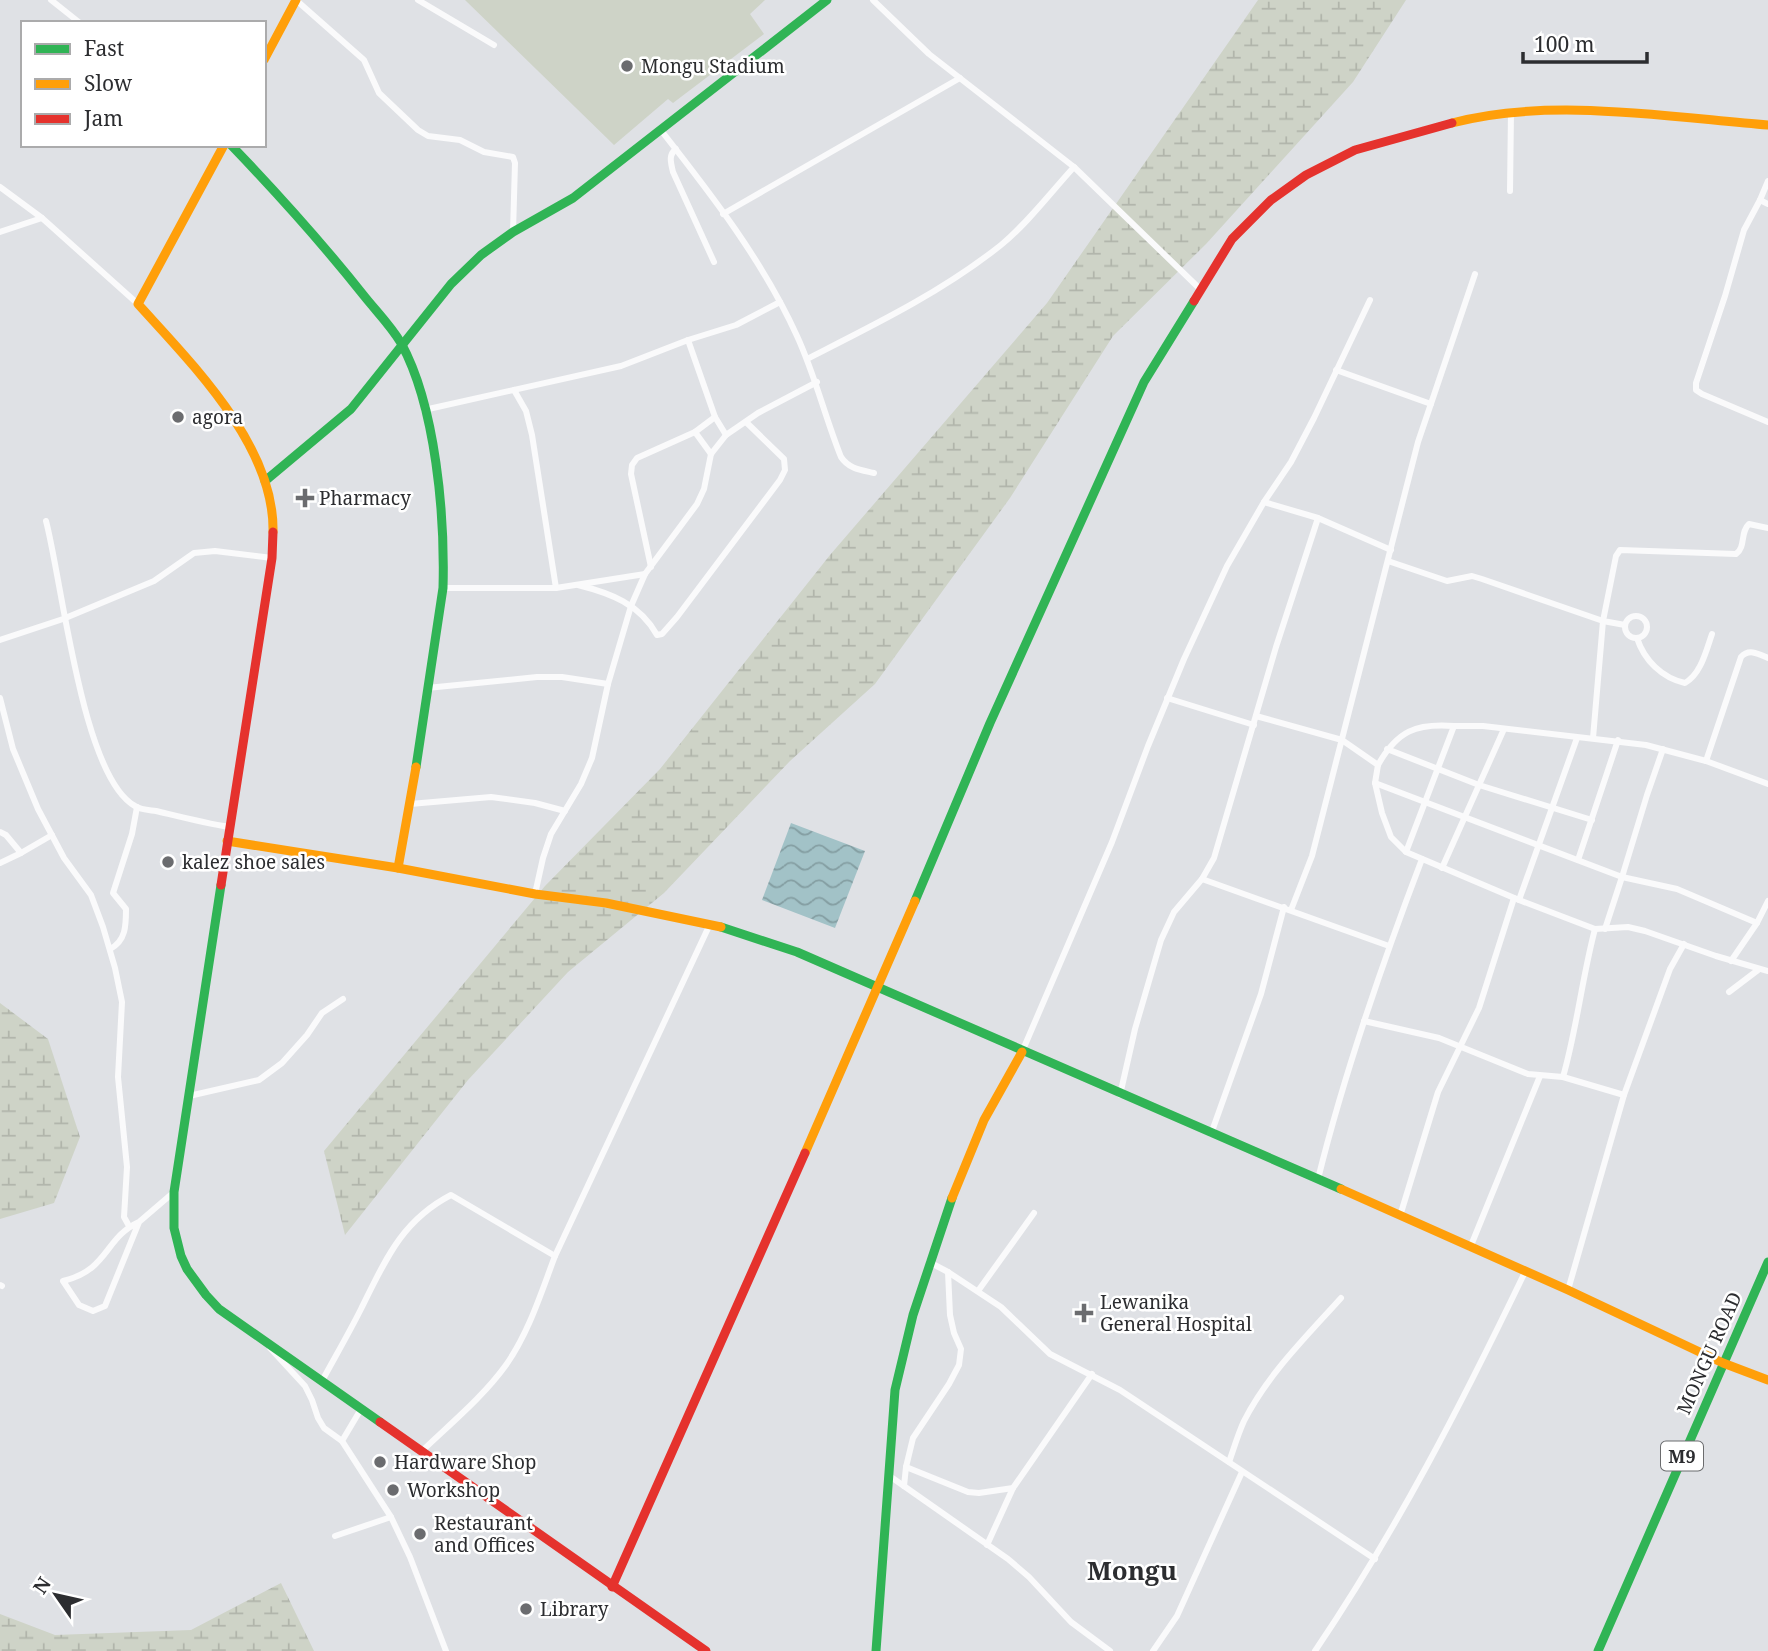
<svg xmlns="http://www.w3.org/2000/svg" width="1768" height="1651" font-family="'Noto Serif',serif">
	<defs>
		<pattern id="wetland-marsh" width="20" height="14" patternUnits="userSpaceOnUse" patternTransform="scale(1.75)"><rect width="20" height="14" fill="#ced3c7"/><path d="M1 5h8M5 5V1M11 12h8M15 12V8" fill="none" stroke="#b1b5ab"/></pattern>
		<pattern id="water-waves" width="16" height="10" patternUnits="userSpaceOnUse" patternTransform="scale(1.75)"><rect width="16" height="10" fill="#a2c2c7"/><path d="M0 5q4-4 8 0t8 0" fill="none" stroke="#849ea2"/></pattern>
	</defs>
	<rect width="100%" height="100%" fill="#dfe1e5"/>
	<!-- wetland -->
	<g fill="url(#wetland-marsh)">
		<polygon points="1258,0 1406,0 1353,82 1206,244 1113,336 1010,498 875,684 790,761 664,893 568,972 468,1080 345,1235 324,1151 545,886 660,769 830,555 1047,303"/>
		<polygon points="0,1003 48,1039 80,1137 54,1203 0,1219"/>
		<polygon points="281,1583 314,1651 0,1651 0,1614 55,1635 191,1630"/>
	</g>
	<!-- garden -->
	<polygon fill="#ced3c7" points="465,0 765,0 750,14 764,34 673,103 668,99 614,145"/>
	<!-- water -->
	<polygon fill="url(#water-waves)" points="791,823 865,851 835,928 762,900"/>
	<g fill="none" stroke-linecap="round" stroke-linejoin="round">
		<!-- street -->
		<g stroke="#fafafb" stroke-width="6">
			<polyline points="51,0 80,23"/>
			<polyline points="296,0 364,60 379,93 418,130 428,136 460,140 484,152 513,157 515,163 513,232"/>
			<polyline points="418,0 494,45"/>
			<polyline points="873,0 929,54 1074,167 1200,289"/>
			<path d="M660,129C711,194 763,261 797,336C815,375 825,417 841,457C849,469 861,470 874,473"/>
			<path d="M676,149C668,155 671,163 673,172L714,262"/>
			<polyline points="1768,181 1760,200 1768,204"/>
			<polyline points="0,187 42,218 138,304"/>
			<polyline points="1510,191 1511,112"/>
			<polyline points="1760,200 1744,230 1725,296 1696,383 1696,390 1702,394 1768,422"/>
			<polyline points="723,214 960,78"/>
			<polyline points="0,232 42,218"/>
			<polyline points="688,340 715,417 726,435"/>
			<path d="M807,359C874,325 942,292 1001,245C1027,224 1051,192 1074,167"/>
			<polyline points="1336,370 1431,404"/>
			<polyline points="514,390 526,411 532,435 556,588"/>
			<polyline points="424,410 621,366 688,340 736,325 780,302"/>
			<polyline points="695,432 711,454"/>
			<polyline points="1264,502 1318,518 1391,550"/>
			<path d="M46,521C62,581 82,777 135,806C141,810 149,810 156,811C181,817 204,823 229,827"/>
			<polyline points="1388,561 1447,581 1472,576 1482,579 1603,621 1593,738"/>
			<polyline points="651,567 631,474 632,465 637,458 695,432 715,417"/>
			<path d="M578,585C610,593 640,604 657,635L662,634L677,617L780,480L785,470L784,459L746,422"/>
			<polyline points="443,588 556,588 645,574"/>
			<circle cx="1636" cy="627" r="11"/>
			<path d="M1625,625L1603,621L1616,556L1620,550L1736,554C1746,547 1740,532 1749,524L1768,528"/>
			<path d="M1637,638C1644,660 1662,678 1685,683C1701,674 1706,651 1712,634"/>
			<polyline points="0,640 63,619 154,581 194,553 215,551 272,558"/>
			<polyline points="427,688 537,677 562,677 608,684"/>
			<polyline points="0,698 13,749 38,809 64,858 91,895 103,927 115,968 122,1002 118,1077 127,1167 124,1217 129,1226"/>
			<polyline points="1167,698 1254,725"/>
			<polyline points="1256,716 1342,740 1378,765 1375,783 1382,813 1391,837 1406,852 1519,900 1595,929 1628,927 1645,931 1716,956 1768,971"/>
			<polyline points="1387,749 1479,785 1592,820"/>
			<polyline points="1663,749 1647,795 1622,877 1677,889 1757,923 1731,961"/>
			<path d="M1706,761L1741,657C1749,648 1759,654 1768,658"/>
			<path d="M1378,765C1397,731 1416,723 1454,726"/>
			<polyline points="1375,783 1622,877 1605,929"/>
			<polyline points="410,804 491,797 535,803 565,811"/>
			<polyline points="0,832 6,835 21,853 52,835"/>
			<polyline points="1406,852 1454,726 1483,726 1646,745 1706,761 1768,784"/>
			<polyline points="1578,860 1618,740"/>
			<polyline points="0,863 21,853"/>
			<polyline points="1442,868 1504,729"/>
			<polyline points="1202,879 1389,946"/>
			<polyline points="535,894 543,858 551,834 581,784 592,758 608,684 631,606 645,574 697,504 704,489 711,454 726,435 758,413 817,382"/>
			<polyline points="1519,900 1577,738"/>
			<polyline points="1291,910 1312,856 1418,442 1475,274"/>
			<polyline points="1757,923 1768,901"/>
			<path d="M110,949C126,941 126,925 126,909L113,893L132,834L137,807"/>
			<polyline points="1729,992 1758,970"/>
			<polyline points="1364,1021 1439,1038 1528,1074 1563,1077 1624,1095"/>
			<polyline points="1022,1052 1112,842 1148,746 1184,659 1227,566 1264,502 1291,462 1314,418 1370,300"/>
			<path d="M1563,1077C1577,1028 1582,978 1595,929"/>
			<polyline points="1120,1095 1135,1029 1161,940 1174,912 1202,879 1214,858 1276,647 1318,518"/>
			<polyline points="189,1096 259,1080 282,1063 307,1035 322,1013 343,999"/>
			<polyline points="1211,1134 1261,994 1284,907"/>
			<path d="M1318,1179C1345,1070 1382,964 1422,859"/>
			<polyline points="1400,1216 1438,1092 1479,1008 1514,898"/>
			<path d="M139,1222C104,1238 109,1270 63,1281L79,1305L93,1311L105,1306L139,1222L174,1192"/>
			<polyline points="1470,1248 1540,1076"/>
			<polyline points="929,1262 948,1272 1001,1307 1050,1354 1120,1390 1375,1559"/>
			<polyline points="0,1285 2,1286"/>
			<polyline points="1568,1290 1624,1095 1670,969 1684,944"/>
			<polyline points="978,1291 1034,1213"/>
			<polyline points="270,1348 305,1386 312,1400 318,1418 324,1428 342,1441"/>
			<path d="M322,1381C335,1357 349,1333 361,1309C385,1261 401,1221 451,1195L555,1256"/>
			<polyline points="361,1409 342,1441 391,1517 410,1557 446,1651"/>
			<path d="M422,1451C450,1424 483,1397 506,1365C529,1332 541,1293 555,1256L710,924"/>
			<path d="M1229,1462C1234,1448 1238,1434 1244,1421C1268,1374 1306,1337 1341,1298"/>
			<polyline points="906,1467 913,1438 949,1384 959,1365 961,1349 954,1333 950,1315 948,1272"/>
			<polyline points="891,1477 1008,1559 1029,1577 1071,1622 1110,1651"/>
			<polyline points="904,1486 906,1467 968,1492 979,1493 1013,1488"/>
			<polyline points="335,1536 391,1517"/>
			<polyline points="987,1545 1013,1488 1092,1374"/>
			<polyline points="1153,1651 1177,1616 1242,1472"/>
			<path d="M1315,1651C1398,1528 1461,1405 1525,1272"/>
		</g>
		<!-- fast -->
		<g stroke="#30b455" stroke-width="9">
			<path d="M231,145C278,194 323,244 365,297C377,312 391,326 401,343C436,407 445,516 443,588L416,767"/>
			<polyline points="265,481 351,409 451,284 481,255 513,232 573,198 827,0"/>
			<polyline points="221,885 174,1192 174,1228 181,1256 187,1269 206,1295 219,1309 380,1422"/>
			<polyline points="915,901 990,723 1144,382 1194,301"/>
			<polyline points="721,927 797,952 1341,1189"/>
			<polyline points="876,1651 895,1390 913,1315 952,1198"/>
			<polyline points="1598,1651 1768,1262"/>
		</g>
		<!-- slow -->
		<g stroke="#ff9f0a" stroke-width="9">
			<polyline points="264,60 296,0"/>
			<path d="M1452,123C1548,97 1669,117 1768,125"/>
			<path d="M224,145L138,304C192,364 275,446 273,532"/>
			<polyline points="227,841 398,868 535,894 606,903 721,927"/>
			<polyline points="398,868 416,767"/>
			<polyline points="805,1153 915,901"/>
			<polyline points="1341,1189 1568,1290 1723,1363 1768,1380"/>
			<polyline points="952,1198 984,1120 1022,1052"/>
		</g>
		<!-- jam -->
		<g stroke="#e5322d" stroke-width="9">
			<polyline points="1194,301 1232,239 1271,200 1306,175 1355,150 1452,123"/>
			<polyline points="221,885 272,558 273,532"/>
			<polyline points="380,1422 706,1651"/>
			<polyline points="612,1587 805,1153"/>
		</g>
	</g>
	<!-- markers -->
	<g fill="#6b6c6f" stroke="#fff" stroke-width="2.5">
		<circle cx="627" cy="66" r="7"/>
		<circle cx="178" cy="417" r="7"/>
		<path d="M301.5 487.5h7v7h7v7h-7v7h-7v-7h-7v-7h7z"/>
		<circle cx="168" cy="862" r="7"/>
		<path d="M1080.5 1302.5h7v7h7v7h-7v7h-7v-7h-7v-7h7z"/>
		<circle cx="380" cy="1462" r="7"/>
		<circle cx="393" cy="1490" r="7"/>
		<circle cx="420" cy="1534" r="7"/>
		<circle cx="526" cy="1609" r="7"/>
	</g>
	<g text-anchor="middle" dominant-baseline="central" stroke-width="5" stroke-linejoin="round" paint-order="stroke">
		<!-- shield labels -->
		<rect fill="#fff" stroke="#6b6c6e" stroke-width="2" x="1661" y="1441.5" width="42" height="29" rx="5"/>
		<g font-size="18" font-weight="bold" fill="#2c2d30">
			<text x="1682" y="1456">M9</text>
		</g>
		<!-- poi labels -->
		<g font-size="19" fill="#2c2d30" stroke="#fff" text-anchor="start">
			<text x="641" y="66">Mongu Stadium</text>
			<text x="192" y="417">agora</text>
			<text x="319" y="498">Pharmacy</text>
			<text x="182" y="862">kalez shoe sales</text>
			<text x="1100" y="1302">Lewanika<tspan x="1100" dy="22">General Hospital</tspan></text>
			<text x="394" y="1462">Hardware Shop</text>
			<text x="407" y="1490">Workshop</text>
			<text x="434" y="1523">Restaurant<tspan x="434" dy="22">and Offices</tspan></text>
			<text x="540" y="1609">Library</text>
		</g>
		<!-- street labels -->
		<g font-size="19" fill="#2c2d30" stroke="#fff">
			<text transform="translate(1709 1353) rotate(-66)">MONGU ROAD</text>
		</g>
		<!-- district labels -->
		<g font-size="26" font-weight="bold" fill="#2c2d30" stroke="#fff">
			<text x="1132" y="1570">Mongu</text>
		</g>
	</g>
	<!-- legend -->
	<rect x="21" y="21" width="245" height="126" fill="#ffffff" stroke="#ababac" stroke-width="2"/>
	<rect x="35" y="44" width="35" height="10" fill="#30b455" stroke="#ababac" stroke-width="2"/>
	<text x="84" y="56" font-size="21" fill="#2c2d30">Fast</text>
	<rect x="35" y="79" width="35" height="10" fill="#ff9f0a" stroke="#ababac" stroke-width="2"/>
	<text x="84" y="91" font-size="21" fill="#2c2d30">Slow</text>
	<rect x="35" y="114" width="35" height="10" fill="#e5322d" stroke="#ababac" stroke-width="2"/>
	<text x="84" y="126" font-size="21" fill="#2c2d30">Jam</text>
	<!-- north arrow -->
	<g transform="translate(56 1595) rotate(304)" stroke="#ffffff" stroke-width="5" paint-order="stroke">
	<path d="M0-5L12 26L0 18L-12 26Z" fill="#2c2d30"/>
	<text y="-10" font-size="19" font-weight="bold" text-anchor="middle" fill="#2c2d30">N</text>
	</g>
	<!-- scale -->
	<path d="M1523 52v10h124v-10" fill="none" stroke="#2c2d30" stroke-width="3.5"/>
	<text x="1534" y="52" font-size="21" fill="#2c2d30" stroke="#ffffff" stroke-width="5" paint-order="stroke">100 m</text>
</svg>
